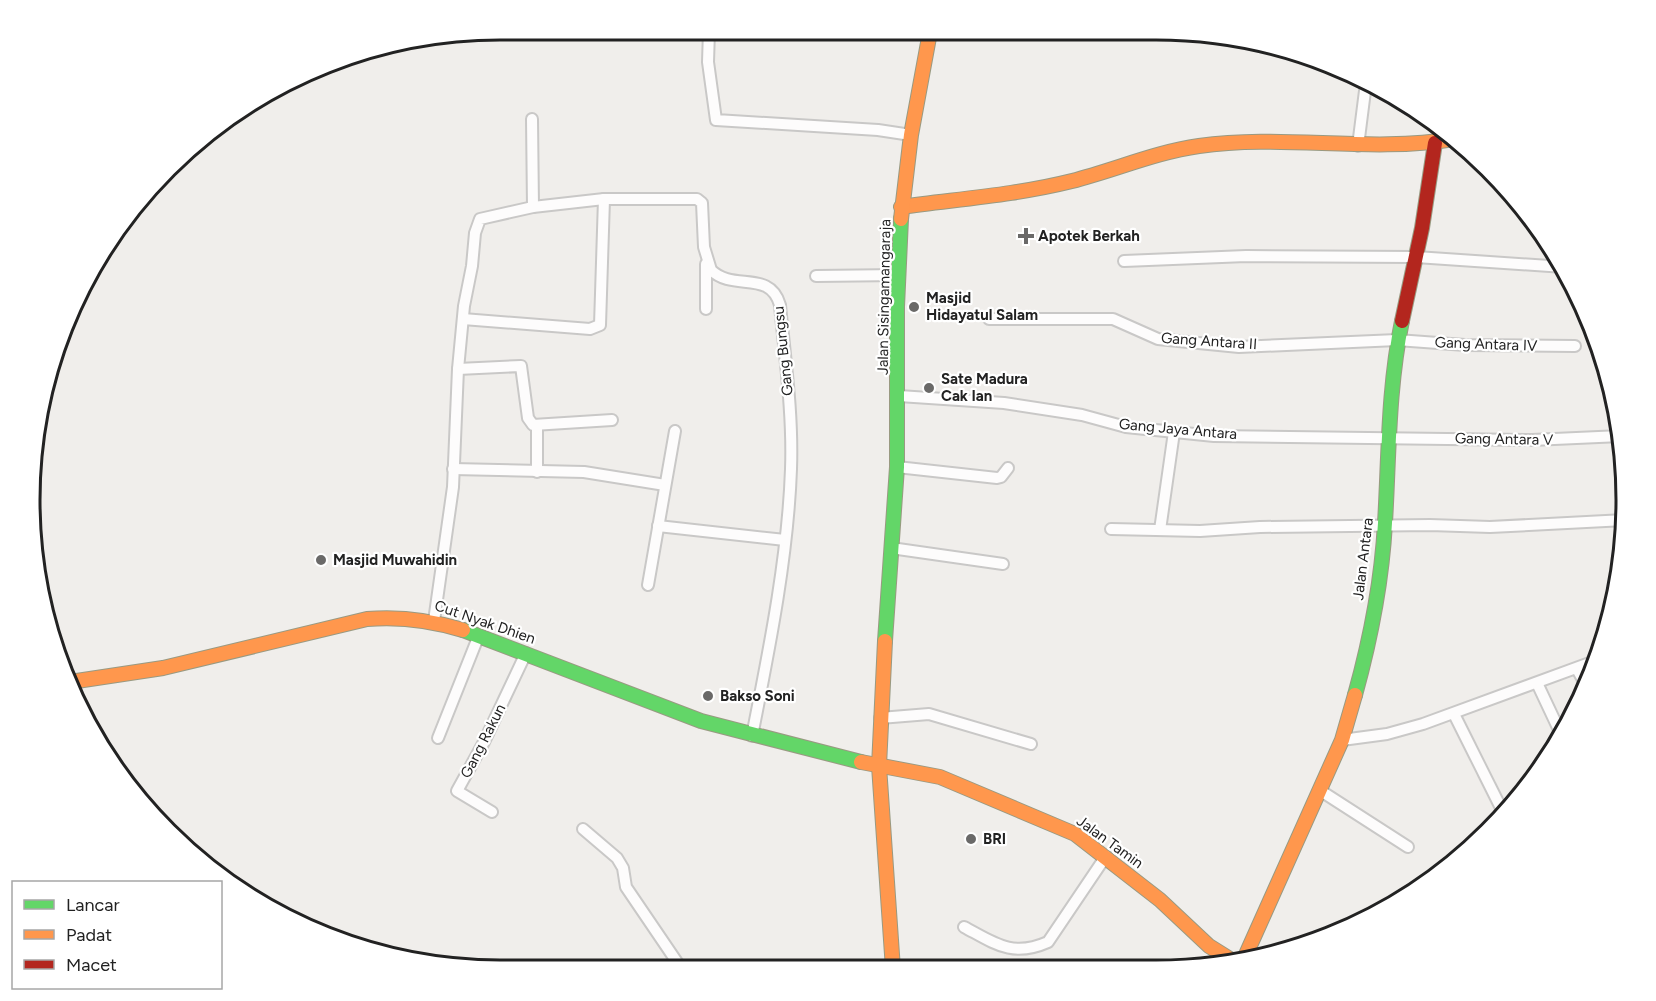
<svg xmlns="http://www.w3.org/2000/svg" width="1656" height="1001" font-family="Figtree,sans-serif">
	<rect width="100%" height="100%" fill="#f0eeeb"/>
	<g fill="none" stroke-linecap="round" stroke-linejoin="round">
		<!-- street casing -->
		<g stroke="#c9c8c7" stroke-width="14">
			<g id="street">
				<polyline points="709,31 708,62 716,120 878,130 911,135"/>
				<polyline points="532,119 533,207"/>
				<polyline points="1358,146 1366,83"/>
				<polyline points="1124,261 1246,256 1416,257 1564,267"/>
				<polyline points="706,264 706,309"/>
				<polyline points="816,276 899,275"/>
				<polyline points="463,319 590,329 600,325 604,199"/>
				<polyline points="989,319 1113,319 1158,339 1239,347 1397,340 1465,345 1575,346"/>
				<polyline points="458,369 521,366 528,418 533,425 612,420"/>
				<polyline points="899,396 1004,403 1082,415 1126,427 1214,436 1532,440 1621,436"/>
				<polyline points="897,467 997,478 1001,477 1008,468"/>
				<polyline points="453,469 584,472 665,485"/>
				<polyline points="537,472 537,425"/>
				<polyline points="658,526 785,540"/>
				<polyline points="1111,529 1200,531 1260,527 1430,525 1490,527 1625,520"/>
				<polyline points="1160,530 1174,432"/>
				<polyline points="891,548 1003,564"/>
				<polyline points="648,585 675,431"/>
				<path d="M434,621L453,487L458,369L464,306L472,266L475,233L480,219L533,207L604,199H697L702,203L704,247L711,270C733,292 770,269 780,305C785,359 793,414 791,469C788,557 769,650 752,736"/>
				<polyline points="1577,669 1586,685"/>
				<polyline points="1537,683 1561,734"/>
				<polyline points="1454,714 1504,814"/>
				<polyline points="880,718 929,714 1031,744"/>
				<polyline points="438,738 479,635"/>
				<polyline points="1342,740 1387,734 1423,724 1595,661"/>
				<polyline points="1321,791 1408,847"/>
				<polyline points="492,812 457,791 484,742 526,653"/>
				<polyline points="583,829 617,858 623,868 626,887 681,968"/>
				<path d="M964,927C994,943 1012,958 1048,942L1106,856"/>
			</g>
		</g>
		<!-- fast casing -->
		<g stroke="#999a82" stroke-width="16">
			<g id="fast">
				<polyline points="463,630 701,721 861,762"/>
				<polyline points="885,641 897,467 897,307 901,219"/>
				<path d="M1355,695C1370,641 1382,579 1385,523C1389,455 1388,389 1402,321"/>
			</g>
		</g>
		<!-- slow casing -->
		<g stroke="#999a82" stroke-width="16">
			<g id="slow">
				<path d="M901,207C958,199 1016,195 1072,181C1115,170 1156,152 1199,146C1284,134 1368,153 1454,139"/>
				<polyline points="901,219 911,135 930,32"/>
				<polyline points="885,641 879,766 893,969"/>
				<path d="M70,682L163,668L367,619C401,616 430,620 463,630"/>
				<polyline points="861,762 940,777 1075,834 1160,900 1209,946 1233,961"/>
				<polyline points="1244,959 1342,740 1355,695"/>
			</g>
		</g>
		<!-- jam casing -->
		<g stroke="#999a82" stroke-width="16">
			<polyline id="jam" points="1402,321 1422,228 1435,143"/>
		</g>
		<!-- street -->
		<use href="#street" stroke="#fdfcfc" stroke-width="10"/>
		<!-- fast -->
		<use href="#fast" stroke="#63d668" stroke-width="14"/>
		<!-- slow -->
		<use href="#slow" stroke="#ff974d" stroke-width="14"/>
		<!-- jam -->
		<use href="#jam" stroke="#b3261e" stroke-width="14"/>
	</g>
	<!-- markers -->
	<g fill="#6a6968" stroke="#fff" stroke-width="2">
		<path d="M1023 227h6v6h6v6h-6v6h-6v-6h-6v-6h6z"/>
		<circle cx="914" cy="307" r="6"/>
		<circle cx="929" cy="388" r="6"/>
		<circle cx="321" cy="560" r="6"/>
		<circle cx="708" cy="696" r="6"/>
		<circle cx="971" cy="839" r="6"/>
	</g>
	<g text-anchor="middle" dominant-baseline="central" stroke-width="4.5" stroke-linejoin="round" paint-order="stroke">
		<!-- poi labels -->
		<g font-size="15" font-weight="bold" fill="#222" stroke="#fff" text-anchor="start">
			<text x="1038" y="236">Apotek Berkah</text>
			<text x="926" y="298">Masjid<tspan x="926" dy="17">Hidayatul Salam</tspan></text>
			<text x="941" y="379">Sate Madura<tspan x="941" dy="17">Cak Ian</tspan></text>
			<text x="333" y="560">Masjid Muwahidin</text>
			<text x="720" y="696">Bakso Soni</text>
			<text x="983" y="839">BRI</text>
		</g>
		<!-- street labels -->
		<g font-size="15" fill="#222" stroke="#fff">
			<text transform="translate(884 297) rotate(-89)">Jalan Sisingamangaraja</text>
			<text transform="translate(1209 341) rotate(4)">Gang Antara II</text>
			<text transform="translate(1486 344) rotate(2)">Gang Antara IV</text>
			<text transform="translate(783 351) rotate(-96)">Gang Bungsu</text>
			<text transform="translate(1178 429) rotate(5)">Gang Jaya Antara</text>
			<text transform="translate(1504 439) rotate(1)">Gang Antara V</text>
			<text transform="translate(1363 559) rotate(-83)">Jalan Antara</text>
			<text transform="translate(485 622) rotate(19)">Cut Nyak Dhien</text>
			<text transform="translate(483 741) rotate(-63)">Gang Rakun</text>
			<text transform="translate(1110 842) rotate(36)">Jalan Tamin</text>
		</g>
	</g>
	<!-- crop -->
	<path d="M0 0H1656V1001H0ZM500 40H1156A460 460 0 0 1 1616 500V500A460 460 0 0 1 1156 960H500A460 460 0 0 1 40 500V500A460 460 0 0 1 500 40Z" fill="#fff" fill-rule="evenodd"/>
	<path fill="none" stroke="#222" stroke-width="3" d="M500 40H1156A460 460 0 0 1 1616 500V500A460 460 0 0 1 1156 960H500A460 460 0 0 1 40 500V500A460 460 0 0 1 500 40Z"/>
	<!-- legend -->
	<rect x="12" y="881" width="210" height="108" fill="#ffffff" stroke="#a7a7a7" stroke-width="1.5"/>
	<rect x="24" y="900" width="30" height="9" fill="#63d668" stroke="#a7a7a7" stroke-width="1.5"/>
	<text x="66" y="911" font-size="18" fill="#222222">Lancar</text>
	<rect x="24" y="930" width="30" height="9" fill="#ff974d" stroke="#a7a7a7" stroke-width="1.5"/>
	<text x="66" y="941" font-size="18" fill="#222222">Padat</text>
	<rect x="24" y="960" width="30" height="9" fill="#b3261e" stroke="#a7a7a7" stroke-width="1.5"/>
	<text x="66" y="971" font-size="18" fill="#222222">Macet</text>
</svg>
